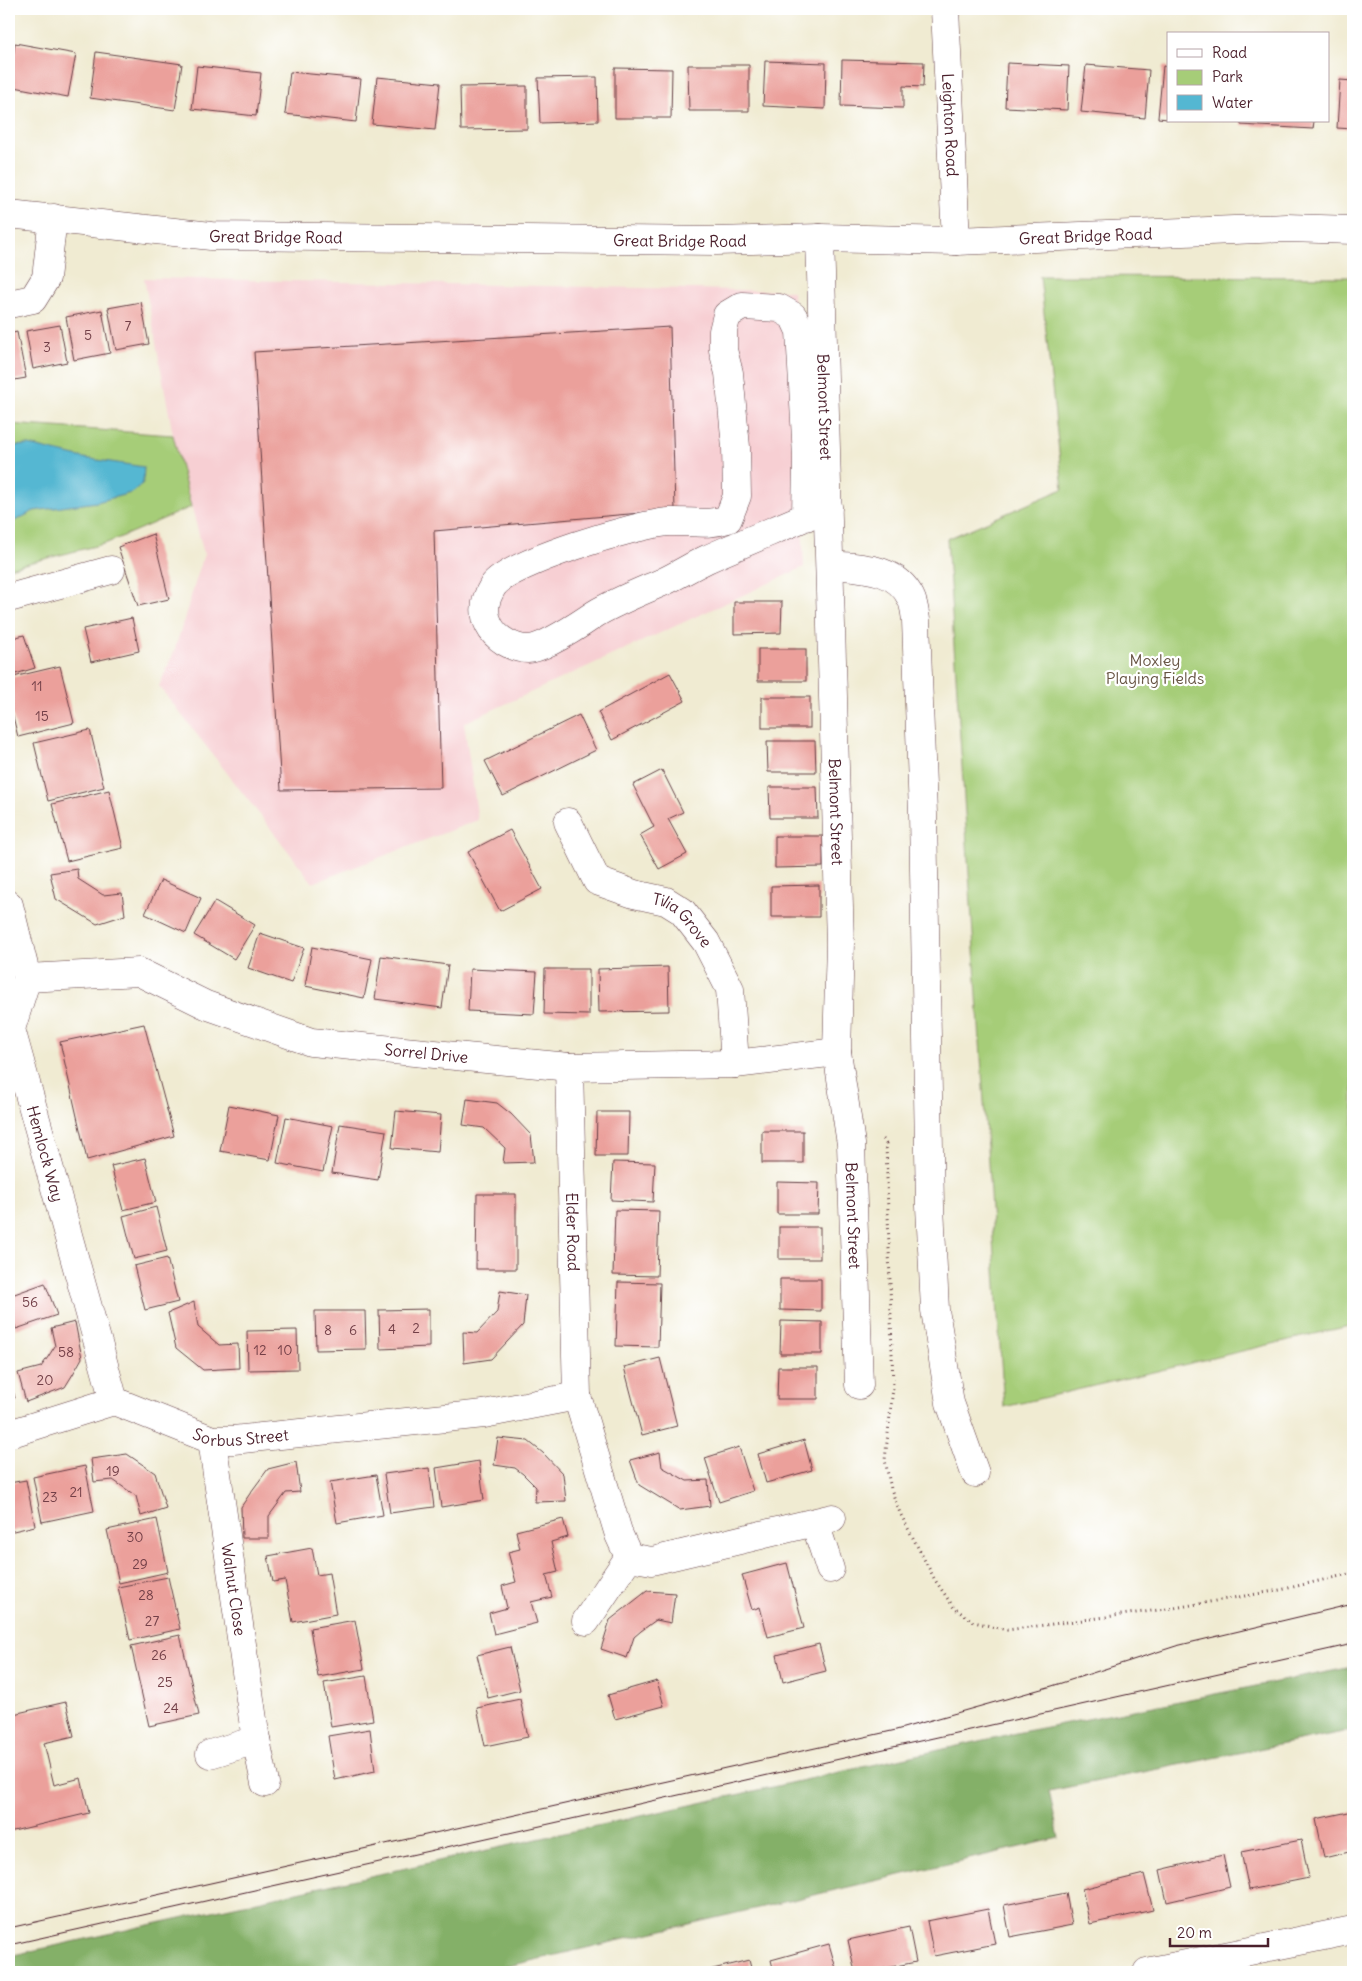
<svg xmlns="http://www.w3.org/2000/svg" width="1362" height="1981" font-family="Delius,sans-serif">
	<rect width="100%" height="100%" fill="#fff"/>
	<filter id="ink" filterUnits="userSpaceOnUse"><feTurbulence type="fractalNoise" baseFrequency=".02" numOctaves="2"/><feDisplacementMap in="SourceGraphic" scale="10" xChannelSelector="R" yChannelSelector="G"/><feConvolveMatrix kernelMatrix="1 2 1 2 8 2 1 2 1" color-interpolation-filters="sRGB"/></filter>
	<filter id="wash" filterUnits="userSpaceOnUse"><feTurbulence type="fractalNoise" baseFrequency=".0096" numOctaves="4" result="noise"/><feDisplacementMap in="SourceGraphic" scale="20" xChannelSelector="R" yChannelSelector="G"/><feGaussianBlur stdDeviation="1.12" result="paint"/><feColorMatrix in="noise" values="0 0 0 0 0 0 0 0 0 0 0 0 0 0 0 0 0 1.4 0 .05"/><feComposite in="paint" operator="in"/></filter>
	<g filter="url(#wash)">
		<rect width="100%" height="100%" fill="#f0ebd2"/>
		<!-- built -->
		<polygon fill="#f7cfd3" points="144,278 793,291 804,567 464,723 478,820 313,883 159,686 174,652 204,554 173,435"/>
		<!-- green -->
		<g fill="#a6cd78" stroke="#787652">
			<polygon points="1040,276 1353,277 1353,1325 1004,1407 947,539 1063,489"/>
			<polygon points="9,424 173,435 191,507 107,543 9,568"/>
		</g>
		<!-- forest -->
		<polygon fill="#84b068" stroke="#67684a" points="1353,1667 1353,1730 1049,1791 1059,1838 483,1972 9,1972 9,1956 1016,1733"/>
		<!-- water -->
		<polygon fill="#54b7d2" stroke="#4f6b7e" points="29,445 84,458 144,467 143,483 131,493 97,502 34,511 9,524 9,446"/>
		<g id="blocks">
			<!-- building -->
			<g fill="#eba09b">
				<polygon points="15,43 76,54 68,97 9,86"/>
				<polygon points="96,52 182,64 175,110 90,98"/>
				<polygon points="842,60 924,62 923,87 903,86 903,108 841,106"/>
				<polygon points="765,61 826,63 825,109 763,106"/>
				<polygon points="1007,63 1069,66 1067,110 1005,107"/>
				<polygon points="688,65 749,65 749,111 689,111"/>
				<polygon points="1086,65 1149,70 1145,118 1081,112"/>
				<polygon points="197,66 261,73 256,116 192,109"/>
				<polygon points="1163,66 1168,67 1168,119 1158,118"/>
				<polygon points="615,68 672,69 671,118 615,118"/>
				<polygon points="290,72 361,79 356,122 285,114"/>
				<polygon points="377,77 440,83 435,130 372,124"/>
				<polygon points="597,77 598,121 540,123 538,78"/>
				<polygon points="1340,80 1353,81 1353,129 1337,128"/>
				<polygon points="527,86 527,129 461,130 460,87"/>
				<polygon points="1241,121 1314,121 1313,129 1241,125"/>
				<polygon points="141,302 149,344 116,350 108,308"/>
				<polygon points="102,310 110,353 74,360 66,317"/>
				<polygon points="60,325 67,362 33,369 26,331"/>
				<polygon points="670,327 675,510 434,531 441,788 281,790 254,352"/>
				<polygon points="17,332 26,378 9,381 9,334"/>
				<polygon points="153,534 169,599 138,606 118,547"/>
				<polygon points="734,602 782,602 781,633 734,634"/>
				<polygon points="132,618 139,651 91,662 83,629"/>
				<polygon points="24,635 35,668 9,676 9,639"/>
				<rect x="758" y="649" width="48" height="32"/>
				<polygon points="60,666 74,723 18,737 9,700 9,678"/>
				<polygon points="670,673 685,701 612,740 598,712"/>
				<rect x="762" y="697" width="48" height="31"/>
				<polygon points="579,715 596,750 503,796 485,761"/>
				<polygon points="90,730 104,787 48,801 34,743"/>
				<polygon points="767,741 815,741 816,772 768,772"/>
				<polygon points="662,770 683,812 668,819 687,854 659,869 640,835 654,827 633,785"/>
				<polygon points="769,787 817,787 818,818 770,818"/>
				<polygon points="109,790 123,848 67,861 52,804"/>
				<polygon points="510,830 542,889 500,911 468,852"/>
				<polygon points="775,836 823,836 823,867 775,868"/>
				<polygon points="77,869 78,879 103,895 122,893 125,915 97,924 56,899 50,873"/>
				<polygon points="161,880 201,898 186,933 145,914"/>
				<polygon points="819,885 819,917 771,917 771,886"/>
				<polygon points="215,901 255,925 234,959 194,935"/>
				<polygon points="260,933 304,948 291,983 248,968"/>
				<polygon points="312,947 372,959 364,998 305,986"/>
				<polygon points="381,956 448,965 442,1008 375,999"/>
				<polygon points="668,967 669,1011 599,1012 598,969"/>
				<polygon points="470,969 537,972 534,1014 468,1011"/>
				<polygon points="545,969 589,969 589,1015 544,1014"/>
				<polygon points="144,1024 174,1136 87,1160 60,1042"/>
				<polygon points="467,1099 497,1103 511,1114 531,1135 534,1162 503,1163 505,1148 484,1128 463,1125"/>
				<polygon points="229,1105 279,1115 270,1160 220,1151"/>
				<polygon points="396,1111 441,1115 438,1152 392,1148"/>
				<polygon points="597,1112 629,1112 628,1156 596,1156"/>
				<polygon points="286,1117 333,1126 323,1172 277,1163"/>
				<polygon points="340,1124 386,1131 378,1180 332,1173"/>
				<rect x="762" y="1131" width="41" height="32"/>
				<polygon points="145,1158 156,1202 123,1210 111,1166"/>
				<polygon points="613,1162 655,1163 653,1202 611,1200"/>
				<polygon points="777,1182 819,1183 818,1214 777,1214"/>
				<polygon points="477,1194 516,1194 516,1269 476,1269"/>
				<polygon points="156,1207 167,1251 134,1259 123,1216"/>
				<polygon points="615,1210 659,1211 657,1276 613,1275"/>
				<rect x="779" y="1227" width="41" height="32"/>
				<polygon points="167,1258 178,1302 145,1310 134,1266"/>
				<polygon points="780,1279 821,1279 821,1311 780,1310"/>
				<polygon points="618,1282 660,1283 658,1347 616,1346"/>
				<polygon points="45,1283 57,1315 16,1329 9,1308 9,1296"/>
				<polygon points="500,1291 526,1295 523,1325 491,1359 464,1363 463,1332 477,1333 497,1312"/>
				<polygon points="194,1302 198,1327 219,1345 238,1344 239,1368 203,1370 176,1348 168,1313"/>
				<polygon points="429,1309 429,1347 380,1349 379,1310"/>
				<polygon points="315,1311 365,1311 366,1349 316,1350"/>
				<polygon points="781,1321 822,1322 822,1354 780,1354"/>
				<polygon points="75,1322 82,1358 73,1374 65,1387 26,1402 18,1373 41,1367 48,1357 55,1346 51,1328"/>
				<polygon points="297,1330 298,1369 248,1370 247,1331"/>
				<polygon points="660,1358 677,1426 642,1435 624,1367"/>
				<polygon points="778,1367 818,1367 818,1399 777,1399"/>
				<polygon points="9,1376 15,1398 9,1400"/>
				<polygon points="498,1438 528,1441 543,1453 563,1474 566,1501 535,1502 536,1487 523,1474 515,1468 494,1465"/>
				<polygon points="804,1440 812,1470 766,1483 758,1454"/>
				<polygon points="739,1447 753,1491 719,1502 705,1458"/>
				<polygon points="660,1452 662,1467 687,1481 708,1480 710,1506 680,1510 639,1485 630,1460"/>
				<polygon points="127,1454 155,1473 166,1508 141,1516 136,1496 113,1480 94,1482 91,1459"/>
				<polygon points="479,1461 484,1500 441,1507 436,1468"/>
				<polygon points="296,1462 300,1492 286,1493 269,1516 269,1538 242,1538 241,1507 251,1492 268,1469"/>
				<polygon points="85,1466 94,1511 42,1522 33,1477"/>
				<polygon points="429,1468 434,1507 390,1513 384,1474"/>
				<polygon points="376,1475 383,1515 337,1523 330,1482"/>
				<polygon points="26,1480 35,1526 9,1532 9,1483"/>
				<polygon points="157,1519 168,1572 119,1583 107,1530"/>
				<polygon points="563,1519 568,1537 551,1542 558,1572 546,1575 552,1597 531,1602 537,1623 494,1634 489,1613 507,1608 502,1586 516,1582 508,1552 520,1549 516,1531"/>
				<polygon points="312,1548 317,1575 329,1573 336,1614 293,1622 285,1580 273,1582 268,1556"/>
				<polygon points="787,1563 804,1628 768,1637 760,1607 752,1610 742,1575"/>
				<polygon points="168,1577 180,1629 130,1640 118,1587"/>
				<polygon points="647,1591 675,1593 671,1623 656,1620 641,1631 634,1637 627,1658 601,1649 610,1620"/>
				<polygon points="355,1620 364,1669 318,1677 310,1628"/>
				<polygon points="180,1635 199,1715 149,1726 131,1646"/>
				<polygon points="819,1644 826,1671 783,1682 777,1655"/>
				<polygon points="510,1647 520,1690 488,1698 477,1655"/>
				<polygon points="366,1676 373,1720 331,1727 324,1683"/>
				<polygon points="657,1681 664,1706 615,1719 608,1695"/>
				<polygon points="520,1699 528,1737 485,1746 477,1708"/>
				<polygon points="66,1702 74,1736 44,1743 54,1785 81,1778 89,1813 9,1832 9,1715"/>
				<polygon points="370,1729 375,1771 335,1780 328,1736"/>
				<polygon points="1353,1811 1353,1851 1324,1858 1316,1819"/>
				<polygon points="1301,1840 1309,1878 1249,1890 1241,1852"/>
				<polygon points="1223,1855 1230,1887 1167,1902 1160,1870"/>
				<polygon points="1144,1874 1153,1910 1090,1924 1082,1889"/>
				<polygon points="1066,1893 1072,1925 1010,1937 1004,1905"/>
				<polygon points="988,1909 995,1944 934,1956 927,1921"/>
				<polygon points="909,1927 916,1962 866,1972 855,1972 848,1940"/>
				<polygon points="829,1944 837,1972 774,1972 771,1960"/>
				<polygon points="749,1960 752,1972 701,1972"/>
			</g>
		</g>
	</g>
	<g filter="url(#ink)">
		<use href="#blocks" fill-opacity="0" stroke="#633e44" stroke-width="1"/>
		<g fill="none" stroke-linecap="round" stroke-linejoin="round">
			<!-- minor casing -->
			<g stroke="#633e44" stroke-width="29">
				<g id="minor">
					<path id="s1" d="M945,9L956,241"/>
					<path id="s2" d="M820,238L840,943L837,1052L851,1144L859,1385"/>
					<polyline points="9,304 33,299 46,278 53,218"/>
					<path d="M806,517L807,457L800,331L793,316L779,308L742,306L727,315L723,331V350L729,373L736,447L737,496L728,519C707,526 690,521 669,522C637,524 510,562 493,586C485,599 482,611 489,625C495,638 513,649 528,649C543,649 582,623 595,614C617,601 640,592 663,582C678,575 692,566 707,559C747,541 788,525 828,507"/>
					<path d="M830,565C859,568 896,566 911,598C914,604 915,613 916,620L923,814L930,1206L935,1310L950,1403L975,1473"/>
					<polyline points="9,598 111,570"/>
					<path id="s3" d="M568,822L597,881L634,894L666,901L682,911L706,942L730,989L735,1064"/>
					<path id="s4" d="M9,905L27,978L11,1029L114,1401"/>
					<path id="s5" d="M27,978L139,972L206,1005L311,1042L569,1067L735,1064L837,1052"/>
					<path id="s6" d="M569,1067L577,1396"/>
					<path id="s7" d="M9,1434L114,1401L212,1440H233L484,1414L577,1396L619,1535L629,1557L652,1561L832,1518"/>
					<path id="s8" d="M212,1440L256,1740L265,1783"/>
					<polyline points="815,1523 830,1569"/>
					<polyline points="586,1621 629,1557"/>
					<polyline points="210,1754 256,1740"/>
					<polyline points="1147,1972 1353,1930"/>
				</g>
			</g>
			<!-- major casing -->
			<g stroke="#633e44" stroke-width="29">
				<g id="major">
					<path id="s9" d="M9,214L211,236L717,241L820,238L956,241L1287,228L1353,230"/>
				</g>
			</g>
			<!-- path -->
			<polyline stroke="#633e44" stroke-width="3" stroke-dasharray="1 4" stroke-linecap="butt" points="883,1139 886,1144 893,1388 885,1460 891,1489 900,1513 935,1580 954,1608 974,1622 1007,1630 1174,1608 1280,1590 1353,1573"/>
			<!-- minor -->
			<use href="#minor" stroke="#fff" stroke-width="28"/>
			<!-- major -->
			<use href="#major" stroke="#fff" stroke-width="28"/>
			<!-- tram -->
			<g stroke="#4a1f2b" stroke-width="1">
				<polyline points="9,1928 896,1730 1052,1686 1176,1646 1353,1604"/>
				<polyline points="9,1945 1353,1644"/>
			</g>
		</g>
	</g>
	<g text-anchor="middle" dominant-baseline="central" stroke-width="4.5" stroke-linejoin="round" paint-order="stroke">
		<!-- number labels -->
		<g font-size="14" fill="#723f47">
			<text x="128" y="326">7</text>
			<text x="88" y="335">5</text>
			<text x="47" y="347">3</text>
			<text x="37" y="686">11</text>
			<text x="42" y="716">15</text>
			<text x="30" y="1302">56</text>
			<text x="416" y="1328">2</text>
			<text x="392" y="1329">4</text>
			<text x="328" y="1330">8</text>
			<text x="353" y="1330">6</text>
			<text x="260" y="1350">12</text>
			<text x="285" y="1350">10</text>
			<text x="66" y="1352">58</text>
			<text x="45" y="1380">20</text>
			<text x="113" y="1471">19</text>
			<text x="76" y="1492">21</text>
			<text x="50" y="1497">23</text>
			<text x="135" y="1537">30</text>
			<text x="140" y="1564">29</text>
			<text x="146" y="1595">28</text>
			<text x="152" y="1621">27</text>
			<text x="159" y="1655">26</text>
			<text x="165" y="1682">25</text>
			<text x="171" y="1708">24</text>
		</g>
		<!-- street labels -->
		<g font-size="16" fill="#4a1f2b" stroke="#fff">
			<text stroke="none"><textPath href="#s1" startOffset="116">Leighton Road</textPath></text>
			<text stroke="none"><textPath href="#s9" startOffset="268">Great Bridge Road</textPath></text>
			<text stroke="none"><textPath href="#s9" startOffset="1078">Great Bridge Road</textPath></text>
			<text stroke="none"><textPath href="#s9" startOffset="672">Great Bridge Road</textPath></text>
			<text stroke="none"><textPath href="#s2" startOffset="169">Belmont Street</textPath></text>
			<text stroke="none"><textPath href="#s2" startOffset="574">Belmont Street</textPath></text>
			<text stroke="none"><textPath href="#s3" startOffset="162">Tilia Grove</textPath></text>
			<text stroke="none"><textPath href="#s5" startOffset="414">Sorrel Drive</textPath></text>
			<text stroke="none"><textPath href="#s4" startOffset="258">Hemlock Way</textPath></text>
			<text stroke="none"><textPath href="#s2" startOffset="979">Belmont Street</textPath></text>
			<text stroke="none"><textPath href="#s6" startOffset="165">Elder Road</textPath></text>
			<text stroke="none"><textPath href="#s7" startOffset="244">Sorbus Street</textPath></text>
			<text stroke="none"><textPath href="#s8" startOffset="151">Walnut Close</textPath></text>
		</g>
		<!-- park labels -->
		<g font-size="16" fill="#665342" stroke="#fff">
			<text x="1155" y="660">Moxley<tspan x="1155" dy="18">Playing Fields</tspan></text>
		</g>
	</g>
	<!-- margin -->
	<rect width="1362" height="1981" fill="none" stroke="#fff" stroke-width="30"/>
	<!-- legend -->
	<rect x="1167" y="32" width="162" height="90" fill="#ffffff" stroke="#b7a5aa"/>
	<rect x="1177" y="49" width="25" height="8" fill="#ffffff" stroke="#b7a5aa"/>
	<text x="1212" y="58" font-size="15" fill="#4a1f2b">Road</text>
	<rect x="1177" y="70" width="25" height="15" fill="#a6cd78" stroke="#b7a5aa"/>
	<text x="1212" y="82" font-size="15" fill="#4a1f2b">Park</text>
	<rect x="1177" y="95" width="25" height="15" fill="#54b7d2" stroke="#b7a5aa"/>
	<text x="1212" y="108" font-size="15" fill="#4a1f2b">Water</text>
	<!-- scale -->
	<path d="M1170 1938v8h98v-8" fill="none" stroke="#4a1f2b" stroke-width="2.5"/>
	<text x="1177" y="1938" font-size="15" fill="#4a1f2b" stroke="#ffffff" stroke-width="4" paint-order="stroke">20 m</text>
</svg>
